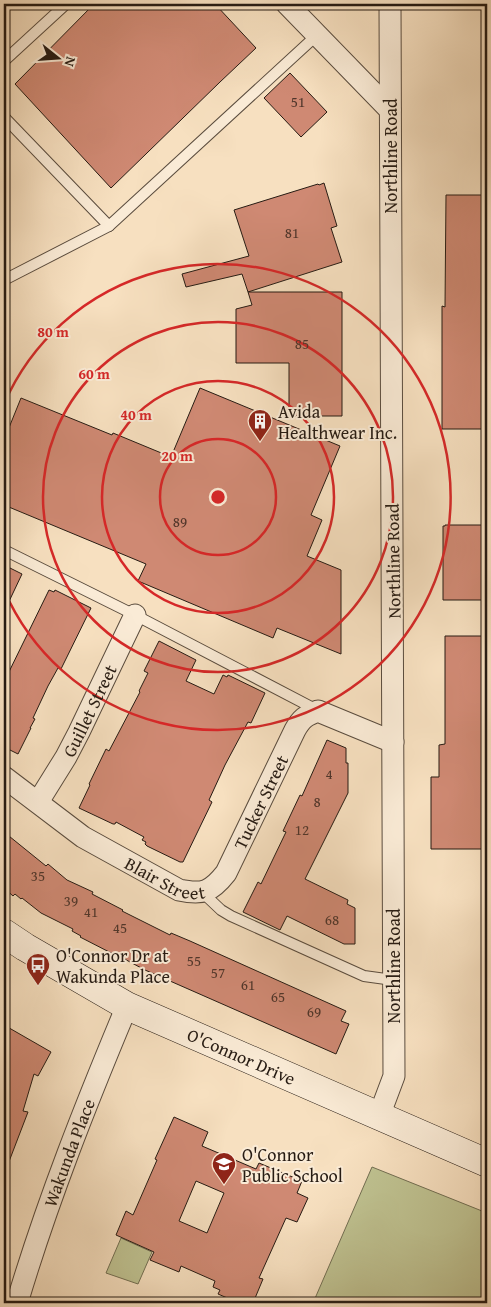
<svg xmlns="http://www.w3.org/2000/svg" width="491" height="1307" font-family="'Gentium Book Plus',serif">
	<rect width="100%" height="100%" fill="#f7e0c0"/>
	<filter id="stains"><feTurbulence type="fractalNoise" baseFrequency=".004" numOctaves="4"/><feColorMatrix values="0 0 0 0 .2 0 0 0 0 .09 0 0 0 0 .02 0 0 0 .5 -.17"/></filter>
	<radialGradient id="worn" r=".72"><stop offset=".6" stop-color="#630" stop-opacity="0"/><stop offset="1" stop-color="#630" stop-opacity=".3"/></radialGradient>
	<!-- green -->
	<g fill="#bfc291" stroke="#726e52">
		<polygon points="372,1167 487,1213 487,1303 313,1303"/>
		<polygon points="121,1238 152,1252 138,1284 106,1273"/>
	</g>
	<!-- building -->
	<g fill="#cf8973" stroke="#261b13" fill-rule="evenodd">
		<polygon points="94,4 215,4 256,48 220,82 111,188 15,84"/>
		<polygon points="290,73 327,112 301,137 264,98"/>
		<polygon points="324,183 337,226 331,228 342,262 248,292 242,274 186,287 182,274 249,256 234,210 318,184 319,185"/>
		<polygon points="446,195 487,195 487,429 442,429 442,306 445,307"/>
		<polygon points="248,292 342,292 342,416 289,416 289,363 236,363 236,309 252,305"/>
		<polygon points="200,388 340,446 311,515 322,520 307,556 341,570 341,654 277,628 273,638 138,581 146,564 4,505 4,440 21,398 112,435 113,433 171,457"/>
		<polygon points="445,525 487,525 487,600 443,600 443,526 445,526"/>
		<polygon points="4,565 22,574 4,612"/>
		<polygon points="49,590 54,592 55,590 91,608 61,669 58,668 48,686 33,718 35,719 30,728 31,728 18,754 8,749 5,741 4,741 4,682"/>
		<polygon points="445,636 487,636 487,849 431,849 431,777 439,777 439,745 445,744"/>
		<polygon points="159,641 196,660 186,681 214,694 223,675 227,677 228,675 265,693 251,723 248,722 225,765 209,800 212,802 183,862 180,862 147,846 145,844 146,842 142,840 144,837 116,822 115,824 113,824 79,808 90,785 89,784 106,749 109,751 140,692 139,691 148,673 144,671"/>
		<polygon points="327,740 346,748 346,763 348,763 348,793 305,879 348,900 347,904 355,908 355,944 344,944 287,916 280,930 243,912 258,882 261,884 286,832 283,831 300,795 302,796"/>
		<polygon points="4,832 46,866 48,864 67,880 93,892 92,894 123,910 122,911 170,935 171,933 190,941 346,1011 341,1021 349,1024 336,1054 145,970 117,955 117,956 80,937 81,936 72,931 73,929 41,913 22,898 21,899 15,894 13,896 4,888"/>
		<polygon points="4,1025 51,1052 38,1076 34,1074 23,1111 28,1112 5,1172 4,1171"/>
		<path d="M174,1117L208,1132L202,1146L256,1169L259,1163L302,1181L297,1193L308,1198L297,1222L286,1218L259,1278L263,1279L253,1303H239L218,1294L220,1290L213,1287L215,1281L181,1266L179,1272L150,1260L154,1252L116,1235L126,1211L133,1215L157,1160L155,1159ZM196,1181L224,1193L207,1233L179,1221Z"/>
	</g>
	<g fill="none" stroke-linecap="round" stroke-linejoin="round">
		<!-- service casing -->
		<g stroke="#5a4c3e" stroke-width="12">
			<g id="service">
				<polyline points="4,61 66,4"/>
				<polyline points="4,117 109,226 317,35"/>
				<polyline points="4,280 109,226"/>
				<polyline points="4,550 135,615 317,710"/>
				<polyline points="202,892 221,910 231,916 364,976 393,980"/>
			</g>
		</g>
		<!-- minor casing -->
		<g stroke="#5a4c3e" stroke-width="23">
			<g id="minor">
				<polyline points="287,4 390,110"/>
				<path id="s1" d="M4,777L83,837L179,890C203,895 211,892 226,873L295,730C301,719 306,715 318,711L393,742"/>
				<path id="s2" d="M38,802L66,757L79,732L135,615"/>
				<polyline points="379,1116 394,1076 390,4"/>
				<path id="s3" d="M17,1303C47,1202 86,1104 127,1006"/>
			</g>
		</g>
		<!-- secondary casing -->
		<g stroke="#261b13" stroke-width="29">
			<g id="secondary">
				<path id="s4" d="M4,933L25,947L127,1006L487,1163"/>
			</g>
		</g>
		<!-- service -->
		<use href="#service" stroke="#faebd6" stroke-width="10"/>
		<!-- minor -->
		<use href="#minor" stroke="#faebd6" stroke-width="21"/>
		<!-- secondary -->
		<use href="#secondary" stroke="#faebd6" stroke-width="28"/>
	</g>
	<!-- distance rings -->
	<g fill="none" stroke="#d62828" stroke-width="2.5">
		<circle cx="218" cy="497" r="58"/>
		<circle cx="218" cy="497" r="116"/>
		<circle cx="218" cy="497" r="175"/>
		<path d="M4 404A233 233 0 1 1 4 590"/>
	</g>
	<!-- icons -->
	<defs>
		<g id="building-pin" transform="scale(1.25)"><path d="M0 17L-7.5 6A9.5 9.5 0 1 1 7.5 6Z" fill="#8f2418" stroke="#faebd6"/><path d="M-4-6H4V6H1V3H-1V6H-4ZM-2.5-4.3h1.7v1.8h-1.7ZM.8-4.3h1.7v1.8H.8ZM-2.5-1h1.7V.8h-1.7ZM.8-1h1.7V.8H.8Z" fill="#fff"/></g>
		<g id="bus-pin" transform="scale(1.25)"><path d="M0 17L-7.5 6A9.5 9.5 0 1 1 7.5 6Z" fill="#8f2418" stroke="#faebd6"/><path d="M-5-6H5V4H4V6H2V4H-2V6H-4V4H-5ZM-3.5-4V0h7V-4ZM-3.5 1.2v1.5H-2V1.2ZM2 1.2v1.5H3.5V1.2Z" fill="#fff"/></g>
		<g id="school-pin" transform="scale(1.25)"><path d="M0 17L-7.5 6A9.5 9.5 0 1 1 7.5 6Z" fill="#8f2418" stroke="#faebd6"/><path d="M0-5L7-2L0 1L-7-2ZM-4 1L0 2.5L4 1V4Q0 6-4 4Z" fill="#fff"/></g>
	</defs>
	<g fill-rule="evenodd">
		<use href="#building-pin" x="260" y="421"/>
		<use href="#bus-pin" x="38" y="965"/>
		<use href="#school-pin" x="224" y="1164"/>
	</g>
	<g text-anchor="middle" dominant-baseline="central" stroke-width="4" stroke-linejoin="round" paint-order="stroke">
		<!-- number labels -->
		<g font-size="15" fill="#50362b">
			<text x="298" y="101">51</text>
			<text x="292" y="232">81</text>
			<text x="302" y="343">85</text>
			<text x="180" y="521">89</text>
			<text x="329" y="773">4</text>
			<text x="317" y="801">8</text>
			<text x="302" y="829">12</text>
			<text x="38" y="875">35</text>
			<text x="71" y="900">39</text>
			<text x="91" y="911">41</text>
			<text x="332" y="919">68</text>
			<text x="120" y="927">45</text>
			<text x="194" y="960">55</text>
			<text x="218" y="972">57</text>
			<text x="248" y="984">61</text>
			<text x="278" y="996">65</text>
			<text x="314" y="1011">69</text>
		</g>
		<!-- street labels -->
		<g font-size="18" fill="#261b13" stroke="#faebd6">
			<text transform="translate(390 156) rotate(-90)">Northline Road</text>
			<text transform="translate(393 561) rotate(-91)">Northline Road</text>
			<text stroke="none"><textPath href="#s2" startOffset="105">Guillet Street</textPath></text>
			<text stroke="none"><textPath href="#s1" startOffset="342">Tucker Street</textPath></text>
			<text stroke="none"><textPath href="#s1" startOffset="192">Blair Street</textPath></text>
			<text transform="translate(393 966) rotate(-90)">Northline Road</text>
			<text stroke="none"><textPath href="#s4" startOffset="268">O'Connor Drive</textPath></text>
			<text stroke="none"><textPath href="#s3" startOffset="159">Wakunda Place</textPath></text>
		</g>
		<!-- poi labels -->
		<g font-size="18" fill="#261b13" stroke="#faebd6" text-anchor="start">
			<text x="278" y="411">Avida<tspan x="278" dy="21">Healthwear Inc.</tspan></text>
			<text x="56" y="955">O'Connor Dr at<tspan x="56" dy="21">Wakunda Place</tspan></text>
			<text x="242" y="1154">O'Connor<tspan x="242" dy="21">Public School</tspan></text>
		</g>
	</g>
	<circle cx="218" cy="497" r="8" fill="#d62828" stroke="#faebd6" stroke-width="2.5"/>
	<g font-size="15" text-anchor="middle" font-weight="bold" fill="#d62828" stroke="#faebd6" stroke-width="4" stroke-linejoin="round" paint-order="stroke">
		<text x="53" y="337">80 m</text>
		<text x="94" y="379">60 m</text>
		<text x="136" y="420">40 m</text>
		<text x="177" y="461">20 m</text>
	</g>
	<!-- margin -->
	<rect width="491" height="1307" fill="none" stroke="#f7e0c0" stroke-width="20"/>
	<rect x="5" y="5" width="481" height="1297" fill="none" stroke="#261b13" stroke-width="2.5"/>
	<rect x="10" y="10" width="471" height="1287" fill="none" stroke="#261b13"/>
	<!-- north arrow -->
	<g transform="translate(58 58) rotate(107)" stroke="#faebd6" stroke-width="4" paint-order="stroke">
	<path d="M0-4L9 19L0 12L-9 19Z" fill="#261b13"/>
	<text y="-8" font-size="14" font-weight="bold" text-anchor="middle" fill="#261b13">N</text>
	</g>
	<rect width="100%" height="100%" filter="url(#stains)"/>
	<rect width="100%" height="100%" fill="url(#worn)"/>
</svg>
